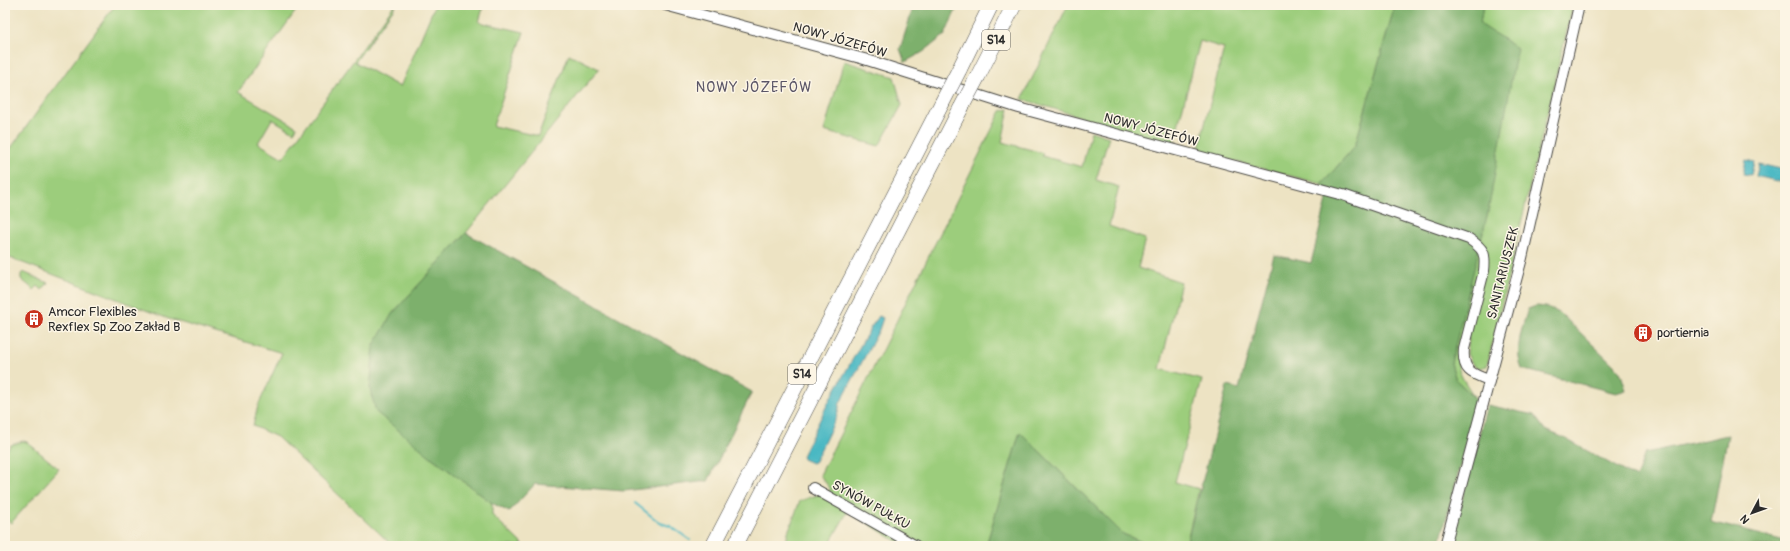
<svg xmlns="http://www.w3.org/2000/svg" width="1790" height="551" font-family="Pangolin,sans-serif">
	<rect width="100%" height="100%" fill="#fcf5e5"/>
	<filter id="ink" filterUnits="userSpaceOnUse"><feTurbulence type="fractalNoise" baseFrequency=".025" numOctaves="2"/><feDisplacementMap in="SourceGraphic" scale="8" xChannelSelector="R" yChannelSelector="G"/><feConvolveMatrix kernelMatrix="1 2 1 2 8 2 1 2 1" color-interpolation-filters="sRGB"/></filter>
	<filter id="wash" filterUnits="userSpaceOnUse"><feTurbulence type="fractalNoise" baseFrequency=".012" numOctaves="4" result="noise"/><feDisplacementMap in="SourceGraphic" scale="16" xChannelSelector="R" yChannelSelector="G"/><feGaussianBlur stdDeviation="0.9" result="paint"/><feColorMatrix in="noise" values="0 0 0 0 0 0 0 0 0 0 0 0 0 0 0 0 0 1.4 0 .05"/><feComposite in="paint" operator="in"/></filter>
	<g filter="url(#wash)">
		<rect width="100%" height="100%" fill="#ede3c3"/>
		<!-- green -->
		<g fill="#9ccd7c" stroke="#647c54">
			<polygon points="115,5 300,5 238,92 297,127 294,132 272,119 258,143 283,158 394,5 396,5 355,62 400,87 435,5 477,5 483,8 479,22 524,32 493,126 538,136 569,54 599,69 466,233 392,314 431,457 492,503 492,515 524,546 393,546 277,437 253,426 258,406 282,353 169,319 5,256 5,156"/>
			<polygon points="1068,5 1395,5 1355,146 1322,184 1198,152 1224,48 1200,41 1173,145 1022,99"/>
			<path d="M1483,5H1573L1487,366L1479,368L1473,365L1467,354L1469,339L1460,338C1455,371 1458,371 1475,398L1456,380L1451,363L1467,297L1480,23Z"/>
			<polygon points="844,61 894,77 902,105 879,146 824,131"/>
			<polygon points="1009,109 1002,142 1043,153 1042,156 1082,167 1091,131 1109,137 1096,180 1119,187 1109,226 1145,239 1138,268 1181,282 1160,369 1202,380 1175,482 1199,489 1186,545 1151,546 1123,534 1020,432 986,546 904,546 848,511 828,546 785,546 788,532 800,501 831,490 820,475 1001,111"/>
			<polygon points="23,272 48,283 42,290 38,286 34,290 21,279 21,274"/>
			<polygon points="23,441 27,442 59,469 11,523 5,518 5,452 11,445"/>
		</g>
		<!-- forest -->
		<g fill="#7db06c" stroke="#546e4c">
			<polygon points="914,5 958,5 945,35 923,52 905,62 900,49"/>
			<polygon points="1395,5 1483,5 1480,24 1517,48 1488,212 1451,363 1456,380 1475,398 1477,402 1439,546 1182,546 1186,545 1227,386 1239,389 1274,255 1311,263 1327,200 1322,184 1355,146"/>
			<polygon points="466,233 752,392 708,481 624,491 535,484 509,512 492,503 431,457 376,412 370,389 374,345 392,314"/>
			<path d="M1536,306L1548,307L1561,314L1620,371L1626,390L1616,393L1522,369C1514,350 1522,328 1528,309Z"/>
			<polygon points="1487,405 1534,415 1545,430 1562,437 1636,478 1645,453 1728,435 1711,522 1785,541 1785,546 1450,546"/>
			<polygon points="1020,432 1123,534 1151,546 986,546"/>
		</g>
		<!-- water -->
		<g fill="#4ab8c3" stroke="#3a7277">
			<polygon points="1746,160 1754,162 1751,175 1743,174"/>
			<polygon points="1759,164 1785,170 1785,183 1756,176"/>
			<polygon points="879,316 883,318 879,330 840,403 837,416 815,461 812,463 803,459 802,456 830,399 871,327"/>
		</g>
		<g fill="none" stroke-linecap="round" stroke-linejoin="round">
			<!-- stream -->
			<g stroke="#4ab8c3" stroke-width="2">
				<polyline points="635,503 660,523 670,526 690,540"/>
				<polyline points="697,544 701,546"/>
			</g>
		</g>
	</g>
	<g filter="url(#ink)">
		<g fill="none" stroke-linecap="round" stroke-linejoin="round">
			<!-- minor casing -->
			<g stroke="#484742" stroke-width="12">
				<g id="minor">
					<path d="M665,5L864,59L1019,108L1343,195L1469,239C1484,249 1486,253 1484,271L1464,349C1462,370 1471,374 1489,380"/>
					<polyline points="813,488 916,546"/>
					<polyline points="1445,546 1522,258 1579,5"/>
				</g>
			</g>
			<!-- highway casing -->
			<g stroke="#484742" stroke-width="16">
				<g id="highway">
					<polyline points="959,70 991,5"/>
					<polyline points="978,76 1014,5"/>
					<polyline points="713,546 942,103"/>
					<polyline points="735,546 961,108"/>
				</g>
			</g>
			<!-- minor -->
			<use href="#minor" stroke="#fff" stroke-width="10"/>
			<!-- highway -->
			<use href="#highway" stroke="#fff" stroke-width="15"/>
			<!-- highway-bridge casing -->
			<g stroke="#484742" stroke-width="16" stroke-linecap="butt">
				<g id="highway-bridge">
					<polyline points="942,103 959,70"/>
					<polyline points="961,108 978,76"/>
				</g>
			</g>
			<!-- highway-bridge -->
			<use href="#highway-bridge" stroke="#fff" stroke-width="15"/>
		</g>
	</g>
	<!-- icons -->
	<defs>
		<g id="building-disc" transform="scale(1)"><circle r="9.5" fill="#c8321e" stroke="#fcf5e5"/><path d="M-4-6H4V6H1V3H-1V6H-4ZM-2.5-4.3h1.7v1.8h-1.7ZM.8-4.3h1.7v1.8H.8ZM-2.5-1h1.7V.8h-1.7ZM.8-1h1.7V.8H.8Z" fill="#fff"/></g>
	</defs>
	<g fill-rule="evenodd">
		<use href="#building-disc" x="34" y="319"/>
		<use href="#building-disc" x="1643" y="333"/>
	</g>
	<g text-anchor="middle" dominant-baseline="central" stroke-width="3" stroke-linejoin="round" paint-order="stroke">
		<!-- shield labels -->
		<g fill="#fcf5e5" stroke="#6a6863" stroke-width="1">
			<rect x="982" y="30" width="28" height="20" rx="3"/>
			<rect x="788" y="364" width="28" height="20" rx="3"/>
		</g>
		<g font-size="12" font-weight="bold" fill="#2b2b2b">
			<text x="996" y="40">S14</text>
			<text x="802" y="374">S14</text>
		</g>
		<!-- street labels -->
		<g font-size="13" fill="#2b2b2b" stroke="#fcf5e5">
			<text transform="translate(840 40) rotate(16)">NOWY JÓZEFÓW</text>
			<text transform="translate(1151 130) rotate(15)">NOWY JÓZEFÓW</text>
			<text transform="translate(1503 273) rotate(-76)">SANITARIUSZEK</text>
			<text transform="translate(871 505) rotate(29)">SYNÓW PUŁKU</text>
		</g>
		<!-- poi labels -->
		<g font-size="13" fill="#2b2b2b" stroke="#fcf5e5" text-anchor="start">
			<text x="48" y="312">Amcor Flexibles<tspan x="48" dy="15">Rexflex Sp Zoo Zakład B</tspan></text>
			<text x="1657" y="333">portiernia</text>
		</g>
		<!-- neighbourhood labels -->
		<g font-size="14" letter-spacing="1" fill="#5a5567" stroke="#fcf5e5">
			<text x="754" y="87">NOWY JÓZEFÓW</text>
		</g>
	</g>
	<!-- margin -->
	<rect width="1790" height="551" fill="none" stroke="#fcf5e5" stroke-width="20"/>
	<!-- north arrow -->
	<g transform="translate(1752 513) rotate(229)" stroke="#fcf5e5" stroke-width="3" paint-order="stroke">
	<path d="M0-3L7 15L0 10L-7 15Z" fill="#2b2b2b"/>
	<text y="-6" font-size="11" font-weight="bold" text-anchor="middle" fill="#2b2b2b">N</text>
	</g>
</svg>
